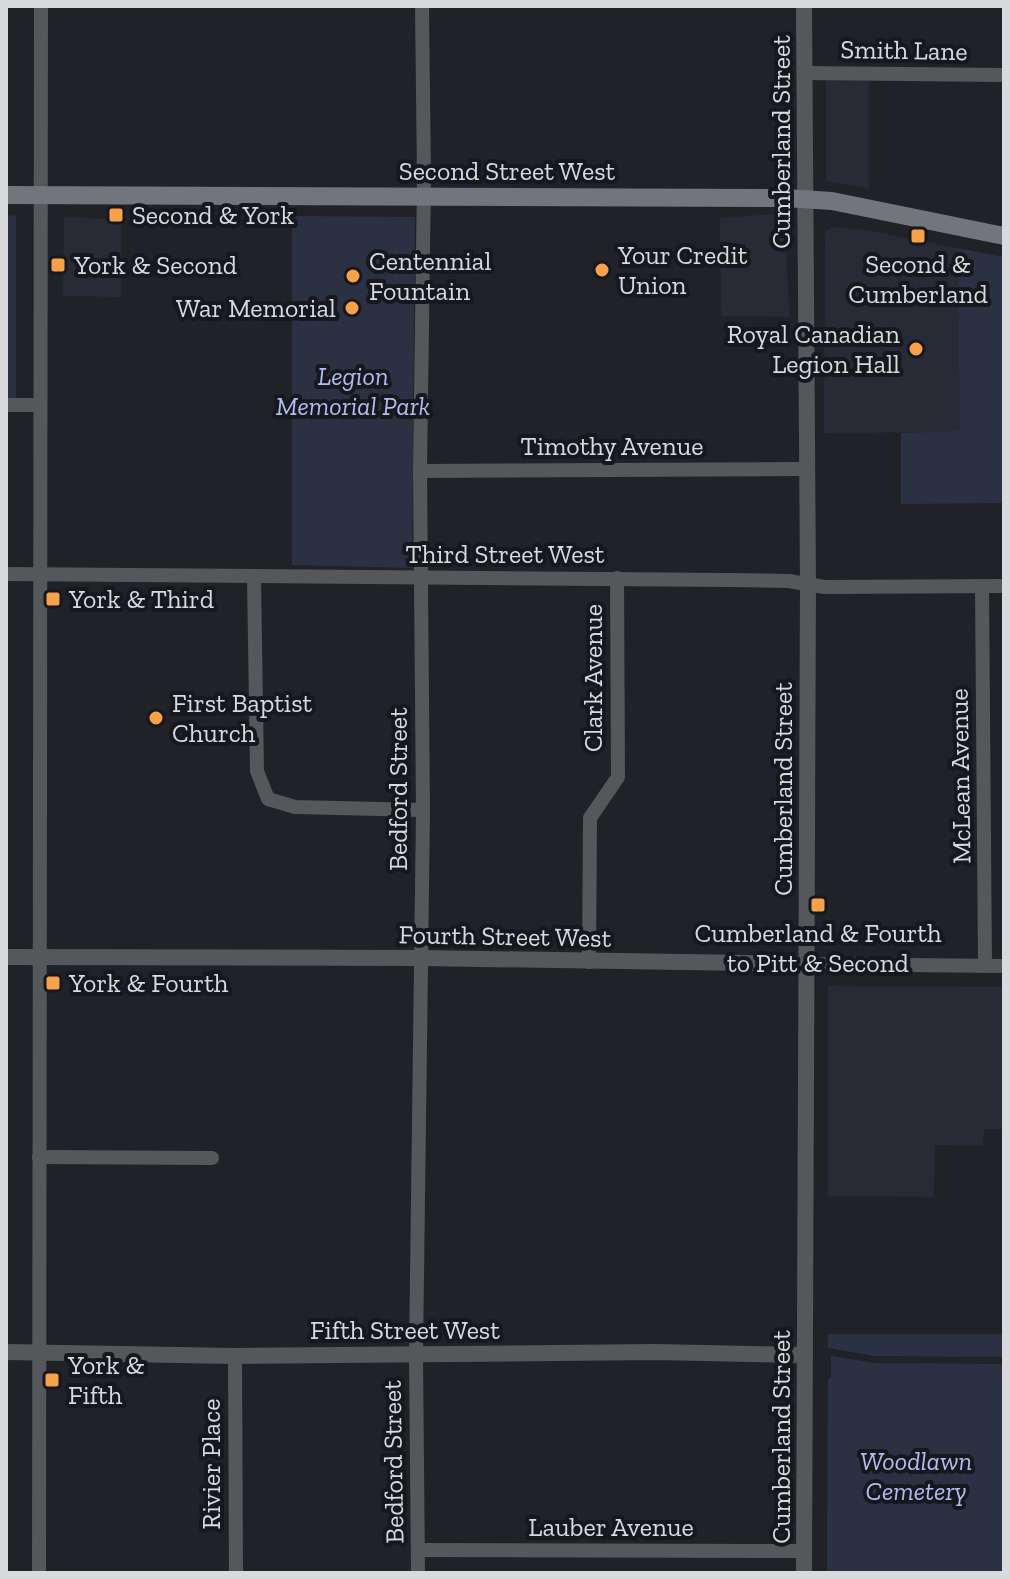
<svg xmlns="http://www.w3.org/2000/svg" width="1010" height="1579" font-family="'Zilla Slab',serif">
	<rect width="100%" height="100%" fill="#202228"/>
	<!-- built -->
	<g fill="#282a36">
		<polygon points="826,69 869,69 869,189 826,181"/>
		<polygon points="774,214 784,221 790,317 721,316 720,218"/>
		<polygon points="64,217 121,220 121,297 63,296"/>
		<polygon points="832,227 866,230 957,248 960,432 824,433 825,231"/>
		<polygon points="828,986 1004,987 1004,1129 984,1129 983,1146 935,1145 934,1197 828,1196"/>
	</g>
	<!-- green -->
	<g fill="#2c3043">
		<polygon points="6,215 16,216 16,399 6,399"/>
		<polygon points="292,216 415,217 412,568 292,565"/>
		<polygon points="957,248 1004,257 1004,503 901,504 901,433 960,431"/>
		<polygon points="828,1334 1004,1334 1004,1357 875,1356 828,1348"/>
		<polygon points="831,1356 875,1363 1004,1364 1004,1573 827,1573 828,1379 831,1378"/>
	</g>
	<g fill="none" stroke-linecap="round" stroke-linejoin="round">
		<!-- minor -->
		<g stroke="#56575a" stroke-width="14">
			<polyline points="804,73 1004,75"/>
			<polyline points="6,405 40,405"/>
			<polyline points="420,471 805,469"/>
			<polyline points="6,574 728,580 789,581 824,587 1004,586"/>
			<polyline points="254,576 257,771 268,799 295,807 423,810"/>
			<polyline points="982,586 985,966"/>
			<polyline points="589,962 590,818 618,777 617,578"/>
			<polyline points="806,964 1004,966"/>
			<polyline points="39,1157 212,1158"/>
			<polyline points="235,1356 236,1572"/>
			<polyline points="418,1550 804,1551"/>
			<polyline points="39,1573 41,6"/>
			<polyline points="418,1573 416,1354 423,810 420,471 424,179 422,6"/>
		</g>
		<!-- tertiary -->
		<g stroke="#56575a" stroke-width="16">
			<polyline points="804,6 808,584 804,1573"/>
			<polyline points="6,957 421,958 806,964"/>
			<polyline points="6,1352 235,1356 655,1352 805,1355"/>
		</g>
		<!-- secondary -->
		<polyline stroke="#74757a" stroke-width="18" points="6,195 785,198 832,201 1004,236"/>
	</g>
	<!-- markers -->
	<g fill="#f8a14b" stroke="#17181e" stroke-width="3">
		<rect x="108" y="207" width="16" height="16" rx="4"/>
		<rect x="910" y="228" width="16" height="16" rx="4"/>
		<rect x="50" y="257" width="16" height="16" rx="4"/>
		<circle cx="602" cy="270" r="8"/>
		<circle cx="353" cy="276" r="8"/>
		<circle cx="352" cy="308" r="8"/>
		<circle cx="916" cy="349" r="8"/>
		<rect x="45" y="591" width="16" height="16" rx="4"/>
		<circle cx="156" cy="718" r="8"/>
		<rect x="810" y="897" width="16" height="16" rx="4"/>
		<rect x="45" y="975" width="16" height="16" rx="4"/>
		<rect x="44" y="1372" width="16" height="16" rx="4"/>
	</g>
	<g text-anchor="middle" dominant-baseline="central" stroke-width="8" stroke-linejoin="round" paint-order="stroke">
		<!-- street labels -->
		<g font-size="26" fill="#d9dade" stroke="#17181e">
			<text transform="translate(904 50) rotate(1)">Smith Lane</text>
			<text transform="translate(781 142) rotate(-90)">Cumberland Street</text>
			<text x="507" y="171">Second Street West</text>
			<text x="612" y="446">Timothy Avenue</text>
			<text x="505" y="554">Third Street West</text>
			<text transform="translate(593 678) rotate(-90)">Clark Avenue</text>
			<text transform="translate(960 776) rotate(-91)">McLean Avenue</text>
			<text transform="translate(398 789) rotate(-90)">Bedford Street</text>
			<text transform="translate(783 789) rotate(-90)">Cumberland Street</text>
			<text transform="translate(505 936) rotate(1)">Fourth Street West</text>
			<text x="405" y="1330">Fifth Street West</text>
			<text transform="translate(781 1437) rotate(-90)">Cumberland Street</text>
			<text transform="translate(393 1462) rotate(-91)">Bedford Street</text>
			<text transform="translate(211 1464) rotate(-90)">Rivier Place</text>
			<text x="611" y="1527">Lauber Avenue</text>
		</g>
		<!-- poi labels -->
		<g font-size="26" fill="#d9dade" stroke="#17181e" text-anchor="start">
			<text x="132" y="215">Second &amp; York</text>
			<text x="618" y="255">Your Credit<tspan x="618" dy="30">Union</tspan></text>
			<text x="369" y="261">Centennial<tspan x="369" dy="30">Fountain</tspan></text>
			<text x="918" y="264" text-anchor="middle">Second &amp;<tspan x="918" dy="30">Cumberland</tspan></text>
			<text x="74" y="265">York &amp; Second</text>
			<text x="336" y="308" text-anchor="end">War Memorial</text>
			<text x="900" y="334" text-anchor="end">Royal Canadian<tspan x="900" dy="30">Legion Hall</tspan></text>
			<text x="69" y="599">York &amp; Third</text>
			<text x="172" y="703">First Baptist<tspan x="172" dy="30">Church</tspan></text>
			<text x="818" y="933" text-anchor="middle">Cumberland &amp; Fourth<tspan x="818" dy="30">to Pitt &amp; Second</tspan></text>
			<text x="69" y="983">York &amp; Fourth</text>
			<text x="68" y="1365">York &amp;<tspan x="68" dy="30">Fifth</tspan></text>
		</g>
		<!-- park labels -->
		<g font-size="26" font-style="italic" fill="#b0bcf2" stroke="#17181e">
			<text x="353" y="376">Legion<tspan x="353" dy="30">Memorial Park</tspan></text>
			<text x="916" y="1461">Woodlawn<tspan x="916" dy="30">Cemetery</tspan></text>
		</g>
	</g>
	<!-- border -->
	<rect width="1010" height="1579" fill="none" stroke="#d9dade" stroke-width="16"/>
</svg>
